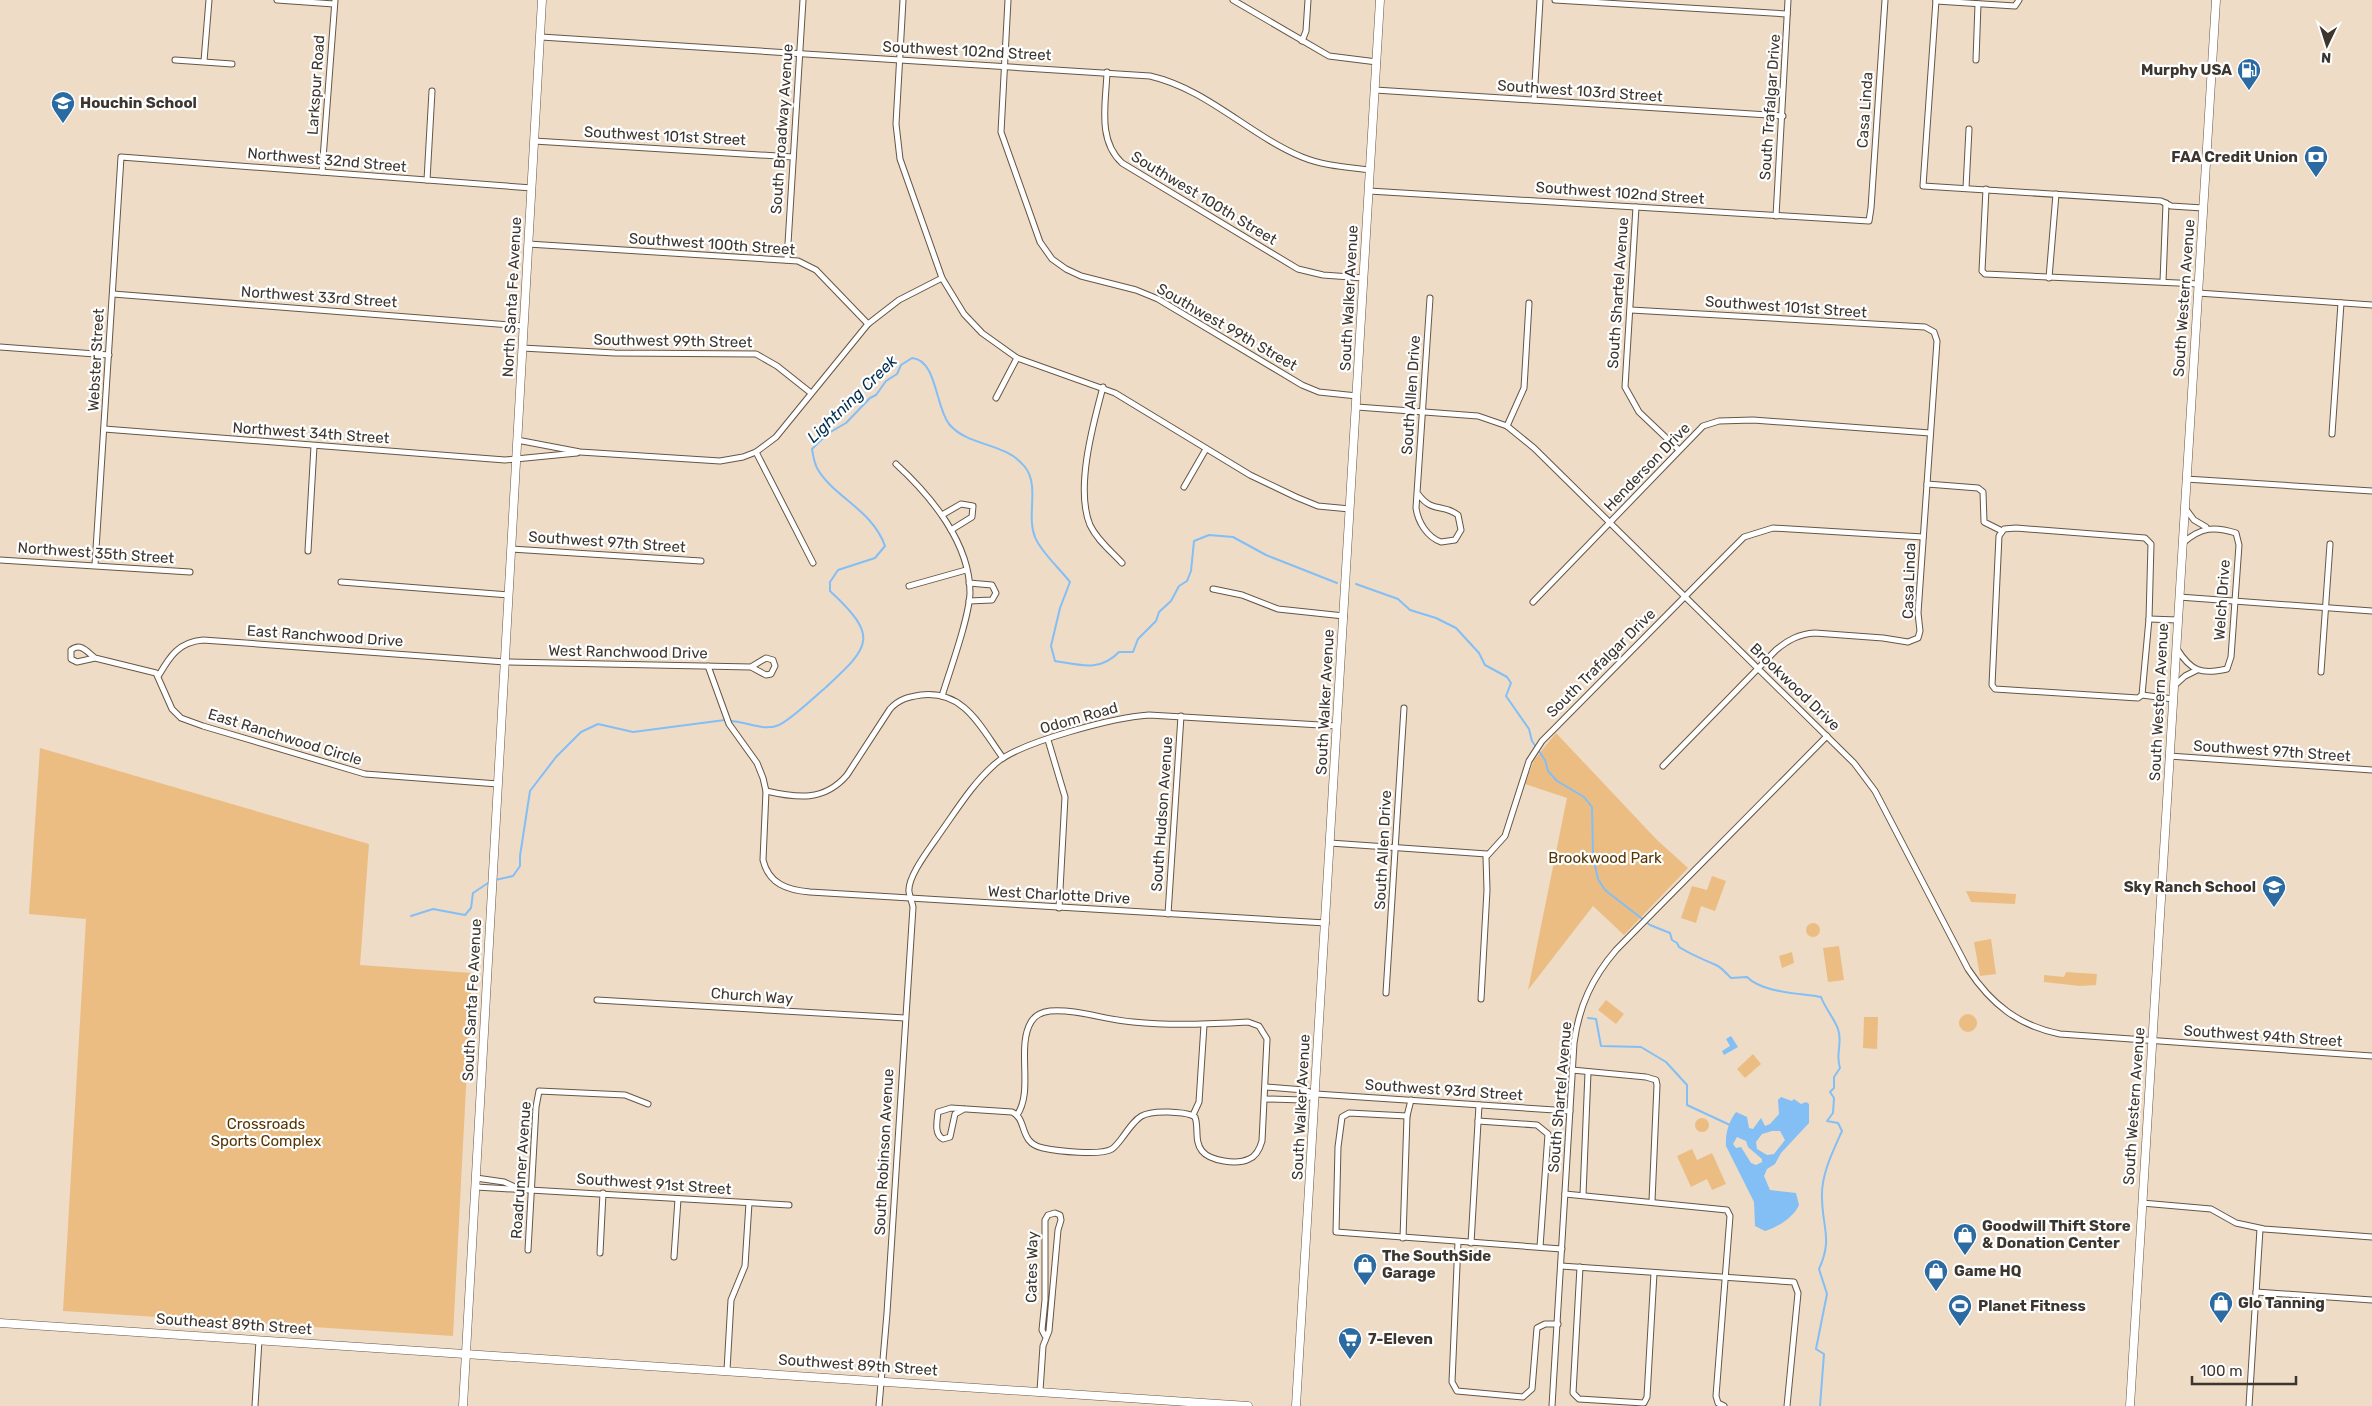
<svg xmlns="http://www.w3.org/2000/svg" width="2372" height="1406" font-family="Rubik,sans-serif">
	<rect width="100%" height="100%" fill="#eedcc7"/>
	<!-- green -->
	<g fill="#ecbd82">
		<polygon points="1556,733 1657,840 1688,868 1624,935 1593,906 1528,990 1567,798 1525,784 1534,760"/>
		<polygon points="40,748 369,844 360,965 472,973 453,1336 63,1311 86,919 29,914"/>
		<polygon points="1712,876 1726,881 1715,911 1701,906 1696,923 1681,918 1692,886 1707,890"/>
		<polygon points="1966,891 2016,894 2015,904 1971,902"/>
		<circle cx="1813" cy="930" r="7"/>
		<polygon points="1991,939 1996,974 1980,976 1974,942"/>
		<polygon points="1839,946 1844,980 1828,982 1823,948"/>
		<polygon points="1792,952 1794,963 1782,968 1779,956"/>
		<polygon points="2066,972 2097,974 2096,985 2080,986 2044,982 2044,975 2064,977"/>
		<polygon points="1606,1000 1624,1014 1616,1024 1598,1010"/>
		<circle cx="1968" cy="1023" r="9"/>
		<polygon points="1864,1017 1878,1017 1877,1049 1863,1048"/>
		<polygon points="1753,1054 1761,1064 1745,1078 1737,1069"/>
		<circle cx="1702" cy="1125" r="7"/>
		<polygon points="1692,1149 1697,1160 1712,1153 1726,1184 1712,1190 1707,1179 1691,1187 1677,1156"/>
	</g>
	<!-- water -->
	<g fill="#83bef5" fill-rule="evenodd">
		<polygon points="1731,1036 1738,1047 1724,1055 1722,1051 1730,1046 1726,1039"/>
		<path d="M1781,1097L1792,1101L1794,1099L1801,1104L1806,1102L1809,1104V1123L1781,1153L1775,1164L1767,1169L1764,1176L1770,1190L1796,1193L1799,1205C1794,1217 1778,1227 1765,1231L1755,1226L1754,1202L1726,1146C1725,1134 1729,1121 1736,1112L1747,1117L1749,1128L1753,1129L1761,1118L1765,1126L1770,1124L1779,1114L1778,1100ZM1772,1131H1780L1785,1140L1774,1154L1767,1155L1757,1149L1756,1142L1762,1134ZM1737,1137L1746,1141L1748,1147L1762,1159V1162L1756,1165L1751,1163L1741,1147L1736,1148L1733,1144Z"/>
	</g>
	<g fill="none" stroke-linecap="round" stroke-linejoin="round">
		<!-- stream -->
		<g stroke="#83bef5" stroke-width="2">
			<path d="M1356,584L1398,599L1410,610L1436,618L1456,628L1479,653L1485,665L1507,677L1511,683L1506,696L1529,729L1532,741L1545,760L1548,771L1557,781L1584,797L1592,807L1593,856L1598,879L1605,890L1650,925L1670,933L1672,940L1677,943L1679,947C1690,954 1704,960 1716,965C1721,967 1727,974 1731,978L1747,977C1763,993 1799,993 1821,997C1825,1008 1834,1018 1838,1029C1843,1042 1835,1055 1840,1068L1834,1077V1088L1830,1092L1834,1098L1833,1113L1827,1121L1838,1123L1842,1131C1833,1151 1821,1175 1822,1197C1822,1227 1833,1239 1819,1269L1827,1294L1816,1349L1824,1354L1820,1406"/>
			<path d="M730,721C745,721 764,732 779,725C793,718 812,699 824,689C869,647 881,638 830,591V582L838,570L875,558L885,546C872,509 833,497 817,468C814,462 813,455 812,449L827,434L846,423L870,398L876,395L886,381L897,374L901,365L912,358C937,360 935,406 949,424C968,447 1006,442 1025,467C1040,486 1026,516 1035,537C1040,551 1061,570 1070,582L1060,608L1051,646L1055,661C1080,665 1100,672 1119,652H1133L1138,639L1156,621L1159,612L1171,601L1179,586L1187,581L1191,571L1194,541L1209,535L1233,537L1266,555L1337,583"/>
			<polyline points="495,880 513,876 520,866 520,856 530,791 556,757 581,732 598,724 633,732 725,720"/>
			<polyline points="411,916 433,909 465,915 471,908 473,893 491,881"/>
			<polyline points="1588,1018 1596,1019 1601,1046 1641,1047 1666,1062 1687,1085 1687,1105 1730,1125"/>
		</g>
		<!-- street casing -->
		<g stroke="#665644" stroke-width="7">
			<g id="street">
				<polyline points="277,0 334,4"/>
				<polyline points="903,0 896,124 900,159 942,278 964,314 982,333 1017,358 1115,393 1250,475 1296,497 1318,506 1350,509"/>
				<polyline points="1008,0 1001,132 1040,242 1052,259 1066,269 1081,276 1136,290 1158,299 1302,385 1319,392 1357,396"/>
				<polyline points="1233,0 1329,56 1377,62"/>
				<polyline points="1555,0 1787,14"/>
				<polyline points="1936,0 1923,186 2161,201 2171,206 2203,208"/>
				<polyline points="1936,1 2015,6 2019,0"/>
				<path d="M541,37L1150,76C1207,89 1249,135 1302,157C1324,166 1347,167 1370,170"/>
				<polyline points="1302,41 1306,31 1308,0"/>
				<polyline points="175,60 232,64"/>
				<polyline points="1976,60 1978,4"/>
				<polyline points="204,61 209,0"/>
				<path d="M1107,72C1106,103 1097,140 1122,163L1298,269L1323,275L1364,278"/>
				<polyline points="1375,90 1783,116"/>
				<polyline points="1534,100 1540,0"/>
				<polyline points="534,141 793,157"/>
				<polyline points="322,172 335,0"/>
				<polyline points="427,180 432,91"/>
				<polyline points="1966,188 1969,129"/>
				<polyline points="1986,189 1982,271 1985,274 2199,284"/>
				<polyline points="1369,191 1869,221 1871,208 1885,0"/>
				<polyline points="1636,207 1625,387 1639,412 1679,450"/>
				<polyline points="1776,216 1788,0"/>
				<polyline points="528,244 798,261 816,270 868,324"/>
				<polyline points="787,260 803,0"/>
				<polyline points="2049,278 2056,194"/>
				<polyline points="2163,282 2166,203"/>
				<polyline points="2198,293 2372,305"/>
				<polyline points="113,294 524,326"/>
				<path d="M1631,310L1925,327L1934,332L1937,341L1918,613L1920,631L1918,638L1908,642L1883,638L1815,633C1799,634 1788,640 1776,650L1663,766"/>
				<polyline points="0,347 109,355"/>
				<polyline points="522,348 615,353 756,354 777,366 811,393"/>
				<path d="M1103,387C1093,424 1075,489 1090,525C1097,540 1111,551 1122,563"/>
				<polyline points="996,398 1017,358"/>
				<path d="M1357,407L1478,416L1507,426L1534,448L1854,763L1875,791L1968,969C1991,1004 2019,1026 2060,1034L2372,1056"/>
				<polyline points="1507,426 1524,388 1529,303"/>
				<polyline points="104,429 505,460 577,453"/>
				<polyline points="2332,434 2341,303"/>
				<polyline points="517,440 580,452 720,461 743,457 756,452 776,437 868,324 899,300 942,278"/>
				<polyline points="756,452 813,563"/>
				<path d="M896,464C931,496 970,543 970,593C969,618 950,670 942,696"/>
				<polyline points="2186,479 2372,491"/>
				<polyline points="1927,484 1978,488 1983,492 1984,522 2002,531"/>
				<polyline points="1184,487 1206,449"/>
				<path d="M1418,494C1433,514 1442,503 1458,515L1461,530L1455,540L1441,542C1427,537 1418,522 1416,508L1430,298"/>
				<polyline points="2185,508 2194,520 2206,527"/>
				<polyline points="942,515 961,504 973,506 972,517 951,530"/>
				<polygon points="2016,528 2145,538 2151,544 2149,619 2142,695 2138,698 1995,689 1992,685 1999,536 2004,529"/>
				<polyline points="511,549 701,561"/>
				<polyline points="308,551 314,446"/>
				<polyline points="0,560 190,572"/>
				<polyline points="95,565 121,157 532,188"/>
				<polyline points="341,582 509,595"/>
				<polyline points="969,583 992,585 996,593 992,600 969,601"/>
				<polyline points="909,586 966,570"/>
				<polyline points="1213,589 1242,595 1278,609 1344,616"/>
				<polyline points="2179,597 2372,611"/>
				<polyline points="1533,602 1703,426 1719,421 1753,420 1930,433"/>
				<polyline points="2149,619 2178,620"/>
				<path d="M2177,649C2191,671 2201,675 2227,669L2231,657L2239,545L2236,533C2214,526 2201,527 2183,543"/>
				<path d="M95,658C87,652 81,642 71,650V659L77,662L95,658L156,673L172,709L181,718L203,726L365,774L498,784"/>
				<path d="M708,666L729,724L757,763L763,778L766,791L763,860C769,884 787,890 810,892L1326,923"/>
				<polyline points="2321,672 2330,544"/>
				<path d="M159,675C170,656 179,642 203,640L505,662L751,667L766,675L771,674L775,666L773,660L766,658L751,667"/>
				<polyline points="2174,686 2185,676 2197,670"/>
				<polyline points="2142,695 2173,699"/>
				<polyline points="1048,740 1065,797 1059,908"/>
				<polyline points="2169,756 2372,770"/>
				<path d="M766,791C797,798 824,802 847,775L890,709C899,699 908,697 921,695C965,690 981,728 1003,758"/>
				<polyline points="1330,843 1487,854"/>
				<polyline points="1168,914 1181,716"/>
				<polyline points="1386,993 1404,708"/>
				<polyline points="1481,999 1487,890 1486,857 1505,836 1529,761 1542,741 1556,727 1727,554 1744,537 1773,528 1923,537"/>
				<polyline points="597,1000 905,1018"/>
				<polyline points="1572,1070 1646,1077 1656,1080 1657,1085 1652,1201"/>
				<polyline points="1266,1087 1304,1090 1316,1094 1570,1111"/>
				<polyline points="1266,1099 1303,1100 1316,1094"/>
				<path d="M964,1109L955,1114L950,1137L943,1139C934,1134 937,1122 938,1112L951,1108L1012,1112C1028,1119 1018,1143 1043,1148C1057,1151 1100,1156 1112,1149C1116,1146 1119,1142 1122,1138C1138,1116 1141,1111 1169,1112C1177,1113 1188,1112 1195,1117C1199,1128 1194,1141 1202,1151C1210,1161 1237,1165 1249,1159C1257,1156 1260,1148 1262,1141L1267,1039L1259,1026L1248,1022C1210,1024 1172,1026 1133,1022C1106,1020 1077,1009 1050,1011C1042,1012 1035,1015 1031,1022C1016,1047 1034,1091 1017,1115"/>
				<polyline points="1193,1115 1199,1102 1204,1025"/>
				<polyline points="1407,1116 1349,1113 1342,1117 1338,1147 1336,1232 1562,1249"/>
				<polyline points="1478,1121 1537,1125 1548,1134 1540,1247"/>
				<polyline points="476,1178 504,1182 517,1188"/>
				<polyline points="476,1187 789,1205"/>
				<polyline points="1565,1194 1727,1210 1730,1216 1716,1396 1718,1403 1724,1406"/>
				<polyline points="1583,1195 1588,1072"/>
				<polyline points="2142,1203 2211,1209 2236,1223 2264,1229 2372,1237"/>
				<polyline points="1403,1238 1407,1116 1411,1100"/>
				<polyline points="1458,1242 1452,1382 1457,1391 1523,1397 1532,1389 1537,1328 1545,1324 1558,1324"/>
				<polyline points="1471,1243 1479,1105"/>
				<polyline points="528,1250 536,1107 539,1091 625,1095 648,1104"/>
				<polyline points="600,1253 603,1193"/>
				<polyline points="674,1257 678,1199"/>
				<polyline points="1561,1266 1794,1282 1798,1293 1787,1406"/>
				<polyline points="1580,1267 1573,1393 1579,1399 1644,1403 1647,1397 1654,1273"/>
				<polyline points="2256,1292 2372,1300"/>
				<polyline points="727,1370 731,1300 745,1266 749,1203"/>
				<polyline points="1040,1391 1043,1346 1049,1331 1058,1230 1061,1220 1060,1215 1055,1213 1048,1215 1045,1220 1045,1300 1042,1330 1045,1336"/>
				<polyline points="255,1406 259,1340"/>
				<path d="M879,1406L887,1313L913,907C912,902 910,897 909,892C907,877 930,848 938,836C956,811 972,784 995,764C1019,742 1116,717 1149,715L1337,726"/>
				<path d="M1552,1406L1574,1043C1579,1006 1592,978 1616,950L1827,736"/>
				<polyline points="2249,1406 2260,1229"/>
			</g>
		</g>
		<!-- secondary casing -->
		<g stroke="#665644" stroke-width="9">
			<g id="secondary">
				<polyline points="0,1323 1248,1406"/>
				<polyline points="463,1406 542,0"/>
				<polyline points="1296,1406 1380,0"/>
				<polyline points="2130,1406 2216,0"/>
			</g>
		</g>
		<!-- street -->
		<use href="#street" stroke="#fff" stroke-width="5"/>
		<!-- secondary -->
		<use href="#secondary" stroke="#fff" stroke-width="8"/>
	</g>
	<!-- icons -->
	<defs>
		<g id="fuel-pin" transform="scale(1.25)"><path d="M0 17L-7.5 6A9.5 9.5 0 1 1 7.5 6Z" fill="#2b6ba1" stroke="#fff"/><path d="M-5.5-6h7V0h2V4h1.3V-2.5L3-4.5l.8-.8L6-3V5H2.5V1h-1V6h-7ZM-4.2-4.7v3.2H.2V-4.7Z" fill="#fff"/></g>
		<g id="school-pin" transform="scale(1.25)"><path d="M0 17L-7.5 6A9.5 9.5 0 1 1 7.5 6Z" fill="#2b6ba1" stroke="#fff"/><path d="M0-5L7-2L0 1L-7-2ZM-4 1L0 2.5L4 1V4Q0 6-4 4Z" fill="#fff"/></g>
		<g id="bank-pin" transform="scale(1.25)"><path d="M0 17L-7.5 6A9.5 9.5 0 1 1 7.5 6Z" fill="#2b6ba1" stroke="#fff"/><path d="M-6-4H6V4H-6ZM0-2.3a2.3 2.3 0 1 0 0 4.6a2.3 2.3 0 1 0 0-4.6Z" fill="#fff"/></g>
		<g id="shop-pin" transform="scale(1.25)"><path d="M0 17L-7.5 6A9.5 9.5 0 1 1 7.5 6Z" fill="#2b6ba1" stroke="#fff"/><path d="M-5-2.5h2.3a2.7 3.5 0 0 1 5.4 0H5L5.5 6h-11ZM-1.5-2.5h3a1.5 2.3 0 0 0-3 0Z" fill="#fff"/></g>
		<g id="stadium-pin" transform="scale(1.25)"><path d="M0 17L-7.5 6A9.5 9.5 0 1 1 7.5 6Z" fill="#2b6ba1" stroke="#fff"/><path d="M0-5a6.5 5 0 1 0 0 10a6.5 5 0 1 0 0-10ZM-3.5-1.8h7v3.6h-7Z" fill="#fff"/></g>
		<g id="supermarket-pin" transform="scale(1.25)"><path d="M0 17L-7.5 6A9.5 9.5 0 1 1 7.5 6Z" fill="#2b6ba1" stroke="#fff"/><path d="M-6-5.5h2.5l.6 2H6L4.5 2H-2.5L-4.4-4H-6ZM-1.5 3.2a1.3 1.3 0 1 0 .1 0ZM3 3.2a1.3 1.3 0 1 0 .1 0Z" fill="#fff"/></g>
	</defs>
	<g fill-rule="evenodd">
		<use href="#fuel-pin" x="2249" y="70"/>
		<use href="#school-pin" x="63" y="103"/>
		<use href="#bank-pin" x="2316" y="157"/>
		<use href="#school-pin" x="2274" y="887"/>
		<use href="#shop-pin" x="1965" y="1235"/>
		<use href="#shop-pin" x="1365" y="1265"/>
		<use href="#shop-pin" x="1936" y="1271"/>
		<use href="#shop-pin" x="2221" y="1303"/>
		<use href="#stadium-pin" x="1960" y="1306"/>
		<use href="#supermarket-pin" x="1350" y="1339"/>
	</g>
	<g text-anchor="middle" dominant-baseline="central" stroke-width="4.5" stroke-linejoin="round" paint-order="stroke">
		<!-- street labels -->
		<g font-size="15" fill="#3d362e" stroke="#fff">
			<text transform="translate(967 51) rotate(3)">Southwest 102nd Street</text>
			<text transform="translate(316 85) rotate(-86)">Larkspur Road</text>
			<text transform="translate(1580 91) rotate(4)">Southwest 103rd Street</text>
			<text transform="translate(1770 107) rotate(-86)">South Trafalgar Drive</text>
			<text transform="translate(1865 110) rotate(-86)">Casa Linda</text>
			<text transform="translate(782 129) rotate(-86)">South Broadway Avenue</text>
			<text transform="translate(665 136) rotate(3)">Southwest 101st Street</text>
			<text transform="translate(327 160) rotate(5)">Northwest 32nd Street</text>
			<text transform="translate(1620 193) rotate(4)">Southwest 102nd Street</text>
			<text transform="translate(1204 198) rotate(31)">Southwest 100th Street</text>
			<text transform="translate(712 244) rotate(4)">Southwest 100th Street</text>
			<text transform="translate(1618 293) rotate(-86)">South Shartel Avenue</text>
			<text transform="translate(319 297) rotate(4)">Northwest 33rd Street</text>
			<text transform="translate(512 297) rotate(-87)">North Santa Fe Avenue</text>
			<text transform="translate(1349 298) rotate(-87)">South Walker Avenue</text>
			<text transform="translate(2184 298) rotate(-86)">South Western Avenue</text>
			<text transform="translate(1786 307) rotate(4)">Southwest 101st Street</text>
			<text transform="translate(1227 327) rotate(30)">Southwest 99th Street</text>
			<text transform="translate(673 341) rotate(1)">Southwest 99th Street</text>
			<text transform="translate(96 360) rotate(-87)">Webster Street</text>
			<text transform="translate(1411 395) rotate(-86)">South Allen Drive</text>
			<text transform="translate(311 433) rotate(4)">Northwest 34th Street</text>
			<text transform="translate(1647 467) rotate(-46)">Henderson Drive</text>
			<text transform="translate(607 542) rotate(4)">Southwest 97th Street</text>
			<text transform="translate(96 553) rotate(4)">Northwest 35th Street</text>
			<text transform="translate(1909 581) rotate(-88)">Casa Linda</text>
			<text transform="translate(2222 600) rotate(-86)">Welch Drive</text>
			<text transform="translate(325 636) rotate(4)">East Ranchwood Drive</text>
			<text transform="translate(628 652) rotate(1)">West Ranchwood Drive</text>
			<text transform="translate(1601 663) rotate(-45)">South Trafalgar Drive</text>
			<text transform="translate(1795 687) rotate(44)">Brookwood Drive</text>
			<text transform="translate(1325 702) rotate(-87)">South Walker Avenue</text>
			<text transform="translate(2159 702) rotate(-87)">South Western Avenue</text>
			<text transform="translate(1079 718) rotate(-16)">Odom Road</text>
			<text transform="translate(285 737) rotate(17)">East Ranchwood Circle</text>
			<text transform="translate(2272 751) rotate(4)">Southwest 97th Street</text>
			<text transform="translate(1162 814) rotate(-86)">South Hudson Avenue</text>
			<text transform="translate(1383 850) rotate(-87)">South Allen Drive</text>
			<text transform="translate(1059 895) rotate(3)">West Charlotte Drive</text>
			<text transform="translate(752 996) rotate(4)">Church Way</text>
			<text transform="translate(472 1000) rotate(-87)">South Santa Fe Avenue</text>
			<text transform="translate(2263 1036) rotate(4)">Southwest 94th Street</text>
			<text transform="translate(1444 1090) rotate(4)">Southwest 93rd Street</text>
			<text transform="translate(1560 1097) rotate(-85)">South Shartel Avenue</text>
			<text transform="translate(2134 1106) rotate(-86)">South Western Avenue</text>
			<text transform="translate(1301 1107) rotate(-87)">South Walker Avenue</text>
			<text transform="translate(884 1152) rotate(-87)">South Robinson Avenue</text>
			<text transform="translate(521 1170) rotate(-86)">Roadrunner Avenue</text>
			<text transform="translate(654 1184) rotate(4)">Southwest 91st Street</text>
			<text transform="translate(1032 1267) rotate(-89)">Cates Way</text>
			<text transform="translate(234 1324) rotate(4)">Southeast 89th Street</text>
			<text transform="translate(858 1365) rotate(4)">Southwest 89th Street</text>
		</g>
		<!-- poi labels -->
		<g font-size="15" font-weight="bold" fill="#3d362e" stroke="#fff" text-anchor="start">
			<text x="2232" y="70" text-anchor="end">Murphy USA</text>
			<text x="80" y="103">Houchin School</text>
			<text x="2298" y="157" text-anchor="end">FAA Credit Union</text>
			<text x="2256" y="887" text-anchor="end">Sky Ranch School</text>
			<text x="1982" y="1226">Goodwill Thift Store<tspan x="1982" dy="17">&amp; Donation Center</tspan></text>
			<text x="1382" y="1256">The SouthSide<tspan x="1382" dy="17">Garage</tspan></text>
			<text x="1954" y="1271">Game HQ</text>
			<text x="2238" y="1303">Glo Tanning</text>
			<text x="1978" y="1306">Planet Fitness</text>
			<text x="1368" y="1339">7-Eleven</text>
		</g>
		<!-- park labels -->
		<g font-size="15" fill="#563600" stroke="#fff">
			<text x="1605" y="858">Brookwood Park</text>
			<text x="266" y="1124">Crossroads<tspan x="266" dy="17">Sports Complex</tspan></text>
		</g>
		<!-- water labels -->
		<g font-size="16" font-style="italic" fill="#012f51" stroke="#fff">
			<text transform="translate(852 399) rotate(-44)">Lightning Creek</text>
		</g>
	</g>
	<!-- north arrow -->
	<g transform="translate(2327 45) rotate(184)" stroke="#ffffff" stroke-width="4" paint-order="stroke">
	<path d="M0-4L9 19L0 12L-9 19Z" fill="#3d362e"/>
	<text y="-8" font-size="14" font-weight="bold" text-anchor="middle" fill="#3d362e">N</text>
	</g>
	<!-- scale -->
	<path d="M2192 1376v8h104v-8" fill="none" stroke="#3d362e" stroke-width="2.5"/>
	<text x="2200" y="1376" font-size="15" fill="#3d362e" stroke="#ffffff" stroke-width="4" paint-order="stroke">100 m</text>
</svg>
